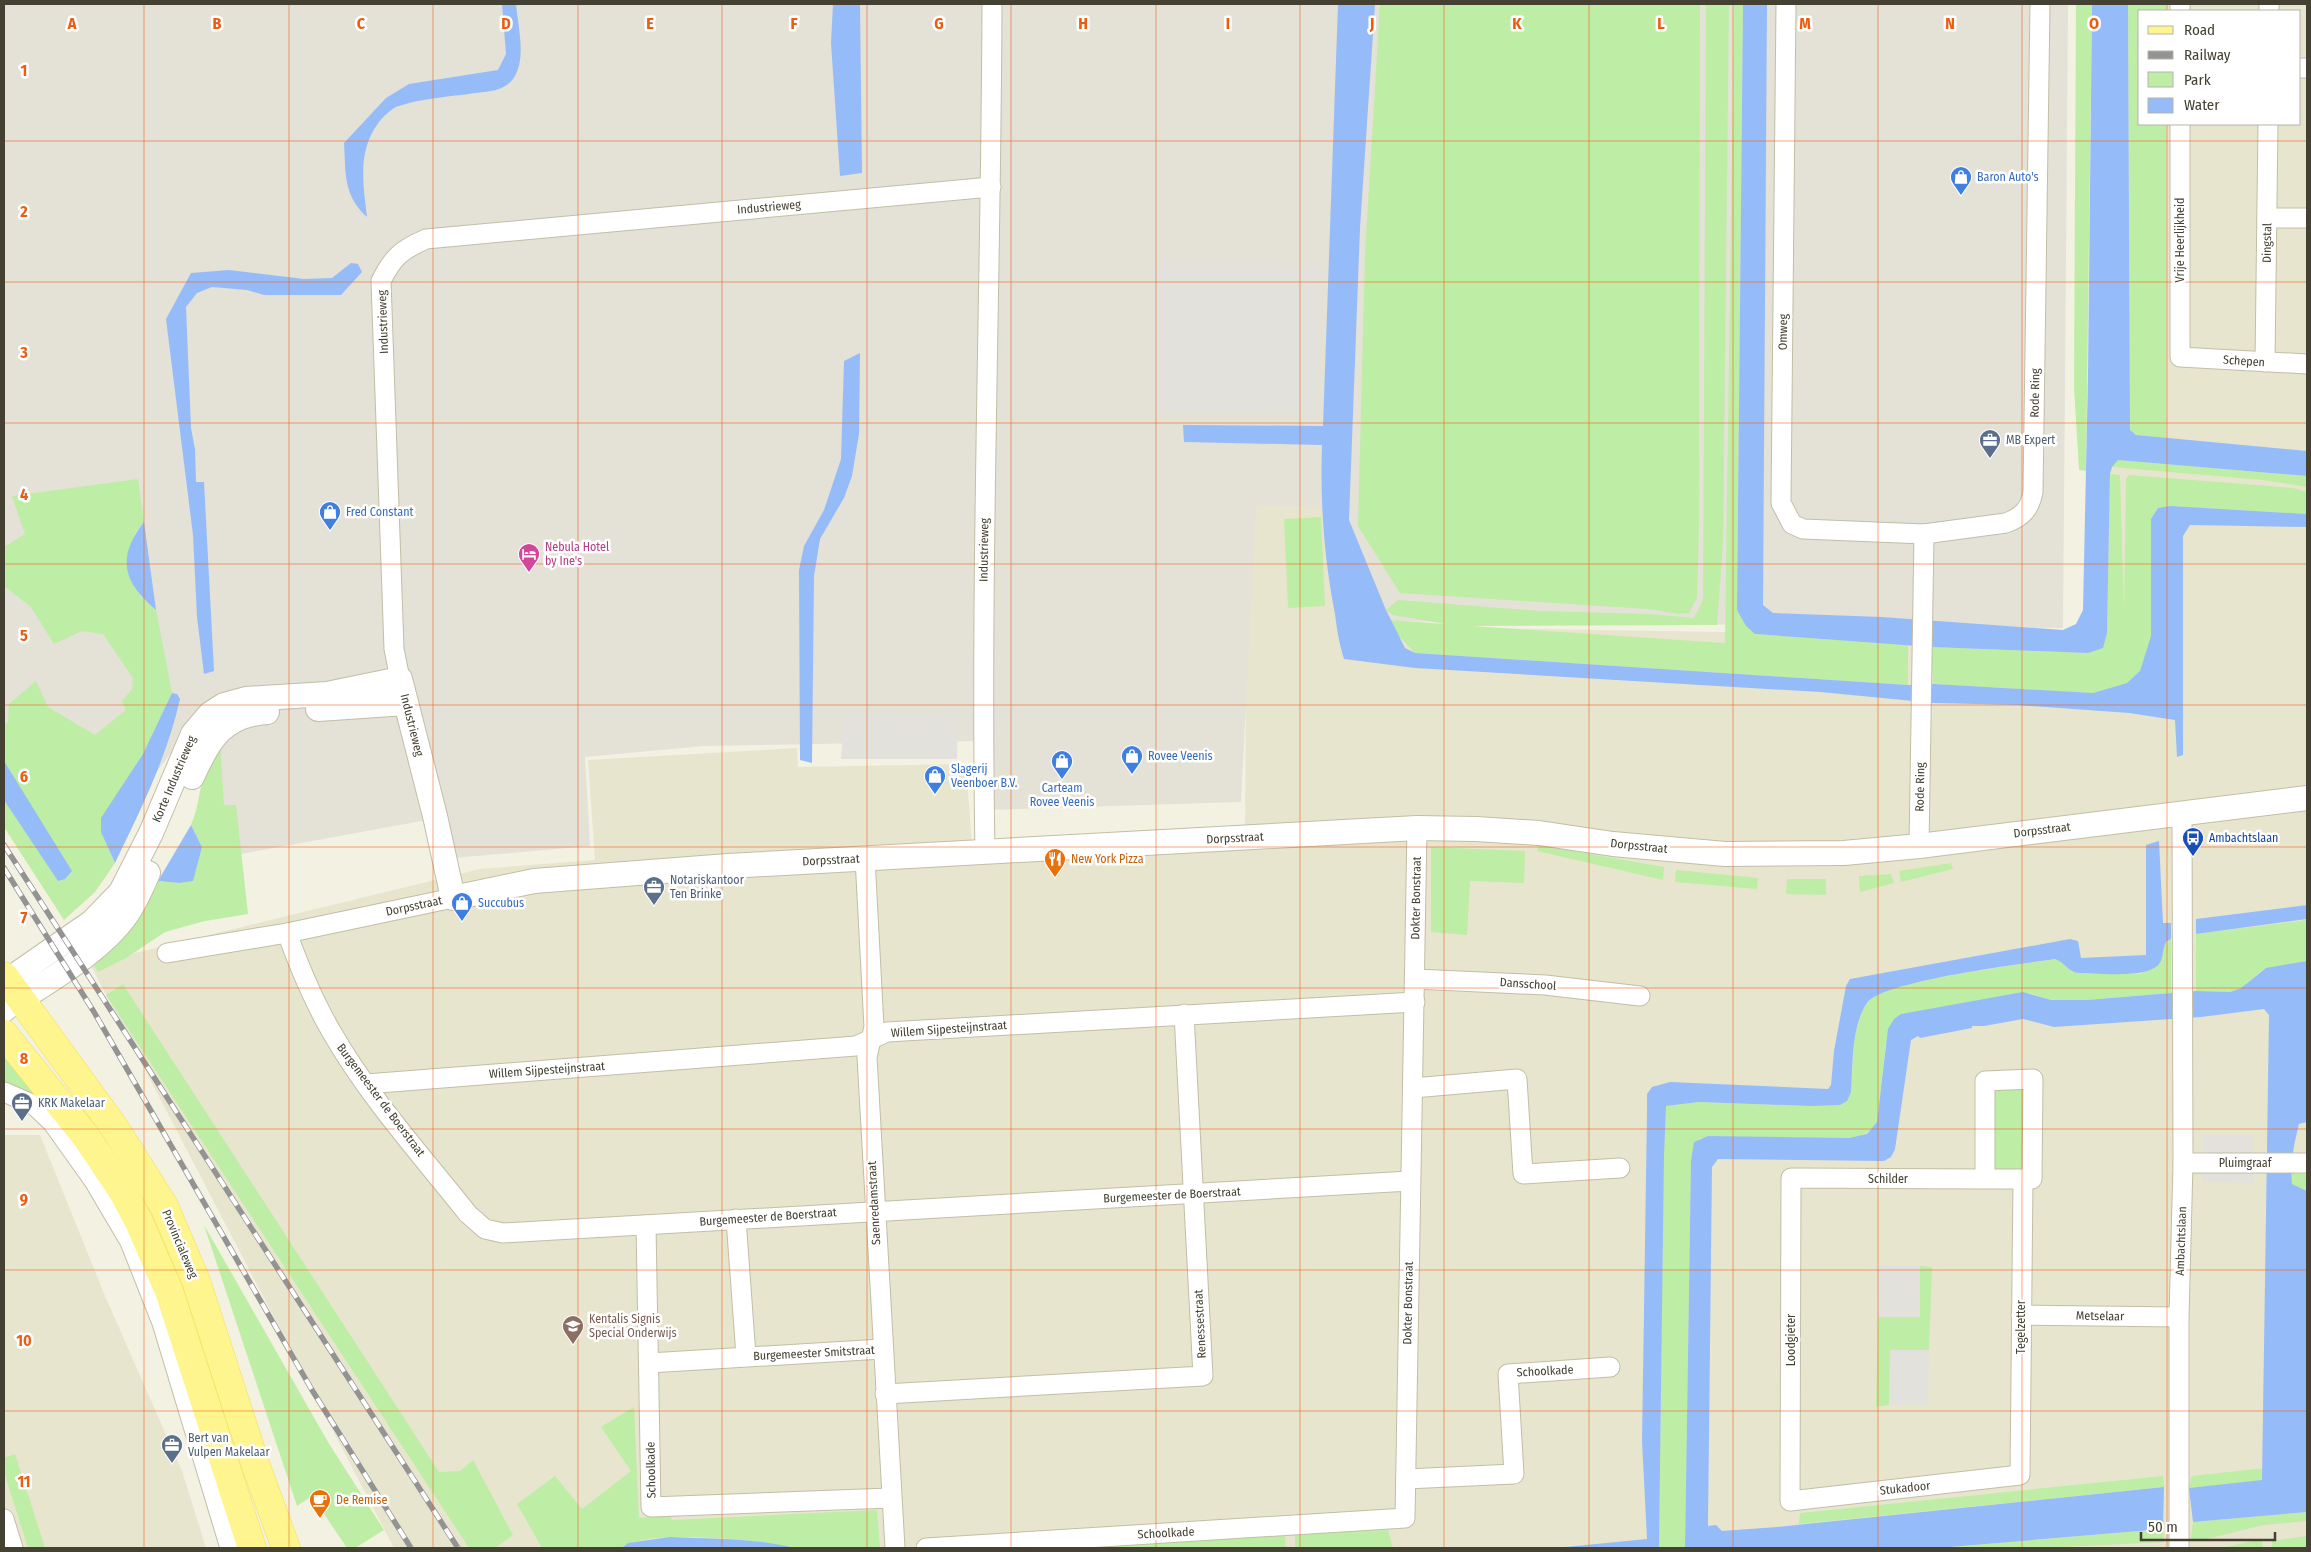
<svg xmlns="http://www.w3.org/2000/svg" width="2311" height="1552" font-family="'Fira Sans Condensed',sans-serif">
	<rect width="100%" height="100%" fill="#f3f1e1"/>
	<!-- residential -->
	<g fill="#e8e5cf" fill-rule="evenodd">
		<path d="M2097,4H2307V1548H1665L1776,1534L1623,1548H394L90,964L480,869L595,860L588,760L797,748L798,767L966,764L972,847L1245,835L1247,498L1333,489L1354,626L2087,638ZM2140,11H2300V124H2140Z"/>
		<polygon points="4,1135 40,1135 105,1296 182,1471 206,1548 4,1548"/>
	</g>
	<!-- industrial -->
	<polygon fill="#e4e1d7" points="4,4 2068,4 2063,628 1373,621 1346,508 1256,505 1241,802 982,810 976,741 703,746 585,757 590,846 441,859 427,820 235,855 186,733 64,895 4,798"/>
	<!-- green -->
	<g fill="#beeda5">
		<polygon points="1380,4 1700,4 1699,529 1697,598 1689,613 1679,614 1648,609 1400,593 1358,526 1365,254"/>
		<polygon points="1706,4 1729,4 1723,544 1717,625 1472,626 1725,643 1734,4 1743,4 1737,610 1755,634 1908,645 1908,685 1415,653 1395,632 1390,620 1445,624 1393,615 1386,610 1398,600 1540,611 1650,614 1694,618 1703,600"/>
		<polygon points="2076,4 2092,4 2086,471 2079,470 2074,387"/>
		<polygon points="2128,4 2167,4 2167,11 2140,11 2140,124 2166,124 2166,438 2136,435 2130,430"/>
		<polygon points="2118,460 2307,476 2307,487 2263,480 2112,467"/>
		<polygon points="2110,474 2120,475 2124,611 2126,479 2129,475 2293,488 2307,492 2307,514 2170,506 2158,508 2151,519 2151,636 2140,672 2127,683 2093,693 1933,684 1931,647 2088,653 2107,633"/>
		<polygon points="138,479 144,522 135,533 140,596 156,610 172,693 143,754 101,832 115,863 95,892 64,920 4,827 4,725 8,722 9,704 36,681 48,707 95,735 126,710 122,701 132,689 133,678 103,634 82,631 54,644 31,607 4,586 4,547 25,534 12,496"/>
		<polygon points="1321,517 1325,606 1288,608 1284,519"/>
		<path d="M220,743L224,805H236L248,914L205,921L165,932L126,958L98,972L92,962L131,924L158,881L179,883L202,847L191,825C196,813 198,803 200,791C204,773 212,758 220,743Z"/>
		<polygon points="1539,845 1664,867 1663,880 1537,851"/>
		<polygon points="1431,847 1525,851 1524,883 1470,881 1467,935 1431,932"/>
		<polygon points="1951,863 1953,869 1901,882 1899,871"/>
		<polygon points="1676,870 1758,878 1757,889 1675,882"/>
		<polygon points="1891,874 1894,883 1860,892 1859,876"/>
		<polygon points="1787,879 1826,879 1826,895 1786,894"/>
		<polygon points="2307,920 2307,961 2262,970 2241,988 2230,992 2196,991 2196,934"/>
		<path d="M2171,939V993L2087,1000H2051L2030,993L1901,1014L1886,1043L1877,1122C1870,1133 1862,1136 1849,1138H1700L1691,1161L1685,1548H1659L1664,1122L1666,1106L1699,1102L1811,1106L1851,1092C1854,1065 1851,1026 1867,1003C1882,981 2023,965 2055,959L2062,961L2072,972L2140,974L2162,957L2164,945Z"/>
		<polygon points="123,984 439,1472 460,1471 473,1460 513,1535 495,1548 469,1548 106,995"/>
		<polygon points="4,1053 48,1104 4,1086"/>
		<polygon points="1994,1089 2025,1089 2023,1172 1992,1172"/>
		<polygon points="2291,1173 2307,1174 2307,1191 2292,1184"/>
		<polygon points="204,1225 328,1442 384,1530 355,1548 347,1548 312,1496 297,1506"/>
		<polygon points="1920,1266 1932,1267 1929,1350 1890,1350 1889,1405 1876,1407 1878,1317 1920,1317"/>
		<path d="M634,1407L639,1518L669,1514L672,1520L877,1510L880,1548H794C763,1540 645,1528 622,1548H542L517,1504L555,1476L582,1509L631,1471L601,1427Z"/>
		<polygon points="15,1454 45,1548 28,1548 4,1472 4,1458"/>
		<polygon points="2256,1469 2262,1469 2262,1481 2189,1488 2192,1476"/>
		<polygon points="2163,1476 2164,1487 1799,1524 1800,1513"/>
		<polygon points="2307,1512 2307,1521 2263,1525 2199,1541 2191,1538 2193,1522"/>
		<polygon points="2163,1529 2164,1542 2044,1548 1942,1548"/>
		<polygon points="1388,1530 1393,1548 1295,1548 1295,1534"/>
		<polygon points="1285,1536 1286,1548 993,1548"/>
		<polygon points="2307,1536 2307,1548 2272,1548 2272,1541"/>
		<polygon points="2262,1539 2263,1548 2220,1548 2221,1548"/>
	</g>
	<!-- parking -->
	<g fill="#e2e1db">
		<polygon points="1154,262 1320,266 1316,413 1155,411"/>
		<polygon points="844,714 958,715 957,759 841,759"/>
		<polygon points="2204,1135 2254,1136 2253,1183 2202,1182"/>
		<polygon points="1877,1266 1920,1266 1920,1317 1878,1317"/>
		<polygon points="1890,1350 1929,1350 1928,1405 1889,1405"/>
	</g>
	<!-- water -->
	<g fill="#95bcf8">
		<path d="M502,4H516C518,26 527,60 513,79C504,91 489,91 475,93C449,97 421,98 396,107C390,110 383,117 379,122C357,151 363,183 367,217C343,195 346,174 344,143L386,98L409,84L498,70L506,54Z"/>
		<polygon points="833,4 860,4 862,173 840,176 831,43"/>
		<path d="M1338,4H1375L1360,228L1349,520L1386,610L1405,648L1415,653L1908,685L1934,684L2093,693L2127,683L2140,671L2151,636V519L2158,508L2170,506L2307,514V527L2190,525L2183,536V755L2177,757L2175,720L2129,713L2018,705L1934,703L1820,692L1415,668L1344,659C1339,643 1337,630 1335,614C1324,558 1320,502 1322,445L1184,442L1183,425L1323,426Z"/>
		<polygon points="1743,4 1767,4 1763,605 1773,613 1882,617 2063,630 2076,624 2083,610 2088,375 2092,4 2128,4 2130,430 2136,435 2307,451 2307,476 2118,460 2112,467 2110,474 2107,633 2103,648 2088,653 1931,647 1755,634 1746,626 1737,610"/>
		<polygon points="351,263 358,264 362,272 341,295 264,295 247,290 212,287 197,293 186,307 191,428 195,449 196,482 204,482 214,671 204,674 197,617 193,535 166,319 191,273 229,270 304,279 332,278"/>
		<polygon points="860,353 859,434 852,476 844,498 820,539 814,576 812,763 800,760 799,570 804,546 824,510 841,459 844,361"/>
		<path d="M144,522L156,610C123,582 116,558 144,522Z"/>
		<path d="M172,693L177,694L180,699C167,757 141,809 115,863L101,832V818L143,754Z"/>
		<polygon points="4,761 72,871 65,879 58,881 4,800"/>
		<polygon points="191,825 202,847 193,881 179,883 158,881"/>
		<path d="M2159,841L2163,923H2171V939L2166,942C2162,949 2164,958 2159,964C2148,979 2096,973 2078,973C2068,972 2065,962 2055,959C2023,964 1882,981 1867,1003C1851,1026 1853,1065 1851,1092L1847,1101L1840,1105L1811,1106L1699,1102L1666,1106L1664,1155L1659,1548H1555L1647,1539L1642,1441L1647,1112V1094L1652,1087L1670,1082L1828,1089L1831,1085L1834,1051L1846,986L1850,979L2070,939L2078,941L2081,958L2146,955V845Z"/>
		<polygon points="2307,905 2307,919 2196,934 2196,919"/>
		<path d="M2307,961V1122L2299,1124C2294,1144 2290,1163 2292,1184L2307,1191V1512L2193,1522L2189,1488L2262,1480L2269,1015L2264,1009L2201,1017L2054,1027L2023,1019L1984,1026H1972V1028L1920,1038L1918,1036L1911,1040L1895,1149L1891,1157L1884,1161L1718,1159L1712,1167L1708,1526L1716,1525L1722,1531L1777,1527L2164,1487L2163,1529L1938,1548H1685L1691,1161L1694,1142L1708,1136L1849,1138L1867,1134L1877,1122L1888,1029L1894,1019L1901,1014L2023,992L2051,1000H2087L2196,991L2230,992L2241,988L2266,968Z"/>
		<path d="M670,1537C711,1539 755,1538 794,1548H622L628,1543Z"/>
	</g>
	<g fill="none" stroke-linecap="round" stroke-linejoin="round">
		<!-- minor casing -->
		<g stroke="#c2bea6" stroke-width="21">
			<g id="minor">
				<polyline points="1786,4 1781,503 1792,524 1803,529 1924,534"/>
				<polyline points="2180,11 2180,4"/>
				<polyline points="2269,11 2269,4"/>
				<polyline points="2300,68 2307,68"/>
				<polyline points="2180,124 2180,357 2307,364"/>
				<polyline points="2267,218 2307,218"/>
				<polyline points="2265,362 2268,124"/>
				<path d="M400,679L394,649L381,281C393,257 401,250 426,239L991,187"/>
				<path d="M1919,846L1924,534L2006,523C2022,517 2030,509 2033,492L2040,4"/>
				<path d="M985,852C980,569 991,287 992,4"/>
				<polyline points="865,858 874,1027 867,1057 895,1548"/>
				<path d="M287,933C299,966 313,1000 331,1031C368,1096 421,1155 468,1214L485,1229L503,1233L1410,1181"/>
				<polyline points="167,953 287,933 453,898"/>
				<polyline points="1415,979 1545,985 1640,996"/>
				<polyline points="4,1013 21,999"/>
				<polyline points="366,1084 856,1046 887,1032 1415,1002"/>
				<polyline points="1413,1088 1517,1079 1523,1174 1620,1168"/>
				<polyline points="4,1092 34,1105 52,1122 94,1181 130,1242 162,1323 230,1548"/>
				<polyline points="2183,1163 2307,1163"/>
				<polyline points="1985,1179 1791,1178 1790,1501 2020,1475 2023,1179 2032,1179 2033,1079 1985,1081 1985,1179 2023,1179"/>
				<polyline points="736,1219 746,1356"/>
				<polyline points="646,1225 651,1507 890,1498"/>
				<polyline points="2021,1315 2179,1317"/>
				<polyline points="649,1363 882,1349"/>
				<polyline points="885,1394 1203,1376 1184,1014"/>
				<polyline points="1406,1479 1514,1474 1508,1374 1610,1367"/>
				<polyline points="4,1519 13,1548"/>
				<polyline points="926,1548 1405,1518 1417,828"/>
				<polyline points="2179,1548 2179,1317 2183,1163 2182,815"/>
			</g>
		</g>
		<!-- tertiary casing -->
		<g stroke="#c2bea6" stroke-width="26">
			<g id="tertiary">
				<polyline points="318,709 406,703"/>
				<path d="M192,777C209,739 223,715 267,712"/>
				<polyline points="7,981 92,922 121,892 151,833 193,734 210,714 224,705 246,699 327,694 400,679 435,816 453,898 534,881 728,866 1417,828 1476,829 1539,833 1613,844 1725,854 1844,853 1919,846 2307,798"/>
				<path d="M21,999C55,977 104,948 127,914C136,901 142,887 148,873"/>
			</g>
		</g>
		<!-- primary casing -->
		<g stroke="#f1e052" stroke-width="29">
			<g id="primary">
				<polyline points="4,976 114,1127 164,1206 196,1281 256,1466 286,1548"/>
				<polyline points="4,1034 87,1138 123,1192 139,1222 169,1291 252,1548"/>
			</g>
		</g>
		<!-- minor -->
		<use href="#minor" stroke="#fff" stroke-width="19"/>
		<!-- tertiary -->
		<use href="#tertiary" stroke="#fff" stroke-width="24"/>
		<!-- primary -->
		<use href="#primary" stroke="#fff58e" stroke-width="28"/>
		<!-- rail casing -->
		<g stroke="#939393" stroke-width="5.5">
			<g id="rail">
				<polyline points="4,845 458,1548"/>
				<polyline points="4,868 94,1012 312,1390 411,1548"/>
			</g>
		</g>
		<!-- rail -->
		<use href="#rail" stroke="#fff" stroke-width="4" stroke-dasharray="11" stroke-linecap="butt"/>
	</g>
	<!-- grid -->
	<path fill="none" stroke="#ec5d10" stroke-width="1" stroke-opacity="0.55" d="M144,4V1548M289,4V1548M433,4V1548M578,4V1548M722,4V1548M867,4V1548M1011,4V1548M1156,4V1548M1300,4V1548M1444,4V1548M1589,4V1548M1733,4V1548M1878,4V1548M2022,4V1548M2167,4V11M2167,124V1548M4,141H2307M4,282H2307M4,423H2307M4,564H2307M4,705H2307M4,847H2307M4,988H2307M4,1129H2307M4,1270H2307M4,1411H2307"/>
	<!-- icons -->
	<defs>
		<g id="shop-pin" transform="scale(1.125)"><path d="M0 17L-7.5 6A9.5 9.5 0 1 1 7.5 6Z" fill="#3f7fe0" stroke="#fff"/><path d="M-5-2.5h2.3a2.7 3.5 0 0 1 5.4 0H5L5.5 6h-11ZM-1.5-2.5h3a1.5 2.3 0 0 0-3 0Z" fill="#fff"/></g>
		<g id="office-pin" transform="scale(1.125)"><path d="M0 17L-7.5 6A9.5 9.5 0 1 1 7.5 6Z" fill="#5c6f8a" stroke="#fff"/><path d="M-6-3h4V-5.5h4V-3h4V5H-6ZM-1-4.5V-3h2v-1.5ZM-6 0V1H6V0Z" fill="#fff"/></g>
		<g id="hotel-pin" transform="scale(1.125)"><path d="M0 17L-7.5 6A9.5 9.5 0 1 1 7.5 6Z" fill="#d1479c" stroke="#fff"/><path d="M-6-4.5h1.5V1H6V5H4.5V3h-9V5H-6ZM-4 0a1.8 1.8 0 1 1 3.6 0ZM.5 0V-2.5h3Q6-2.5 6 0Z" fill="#fff"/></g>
		<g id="bus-pin" transform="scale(1.125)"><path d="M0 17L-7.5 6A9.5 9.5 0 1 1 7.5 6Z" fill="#1a4fb4" stroke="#fff"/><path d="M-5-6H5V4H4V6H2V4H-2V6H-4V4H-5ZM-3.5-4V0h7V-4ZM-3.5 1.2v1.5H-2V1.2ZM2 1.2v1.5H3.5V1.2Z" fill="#fff"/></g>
		<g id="restaurant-pin" transform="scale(1.125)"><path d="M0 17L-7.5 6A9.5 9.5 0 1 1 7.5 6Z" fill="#e8710a" stroke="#fff"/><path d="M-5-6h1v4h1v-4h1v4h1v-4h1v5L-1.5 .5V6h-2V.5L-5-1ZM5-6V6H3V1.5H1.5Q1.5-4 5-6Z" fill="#fff"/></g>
		<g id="school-pin" transform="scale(1.125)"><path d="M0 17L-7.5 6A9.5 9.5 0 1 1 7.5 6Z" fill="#8d6e63" stroke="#fff"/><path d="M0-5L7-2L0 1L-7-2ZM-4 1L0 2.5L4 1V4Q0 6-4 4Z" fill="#fff"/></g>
		<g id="cafe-pin" transform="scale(1.125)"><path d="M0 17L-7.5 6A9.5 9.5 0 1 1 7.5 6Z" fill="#e8710a" stroke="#fff"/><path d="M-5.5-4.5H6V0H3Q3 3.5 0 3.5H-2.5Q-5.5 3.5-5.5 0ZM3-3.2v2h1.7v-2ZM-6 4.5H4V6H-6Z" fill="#fff"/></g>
	</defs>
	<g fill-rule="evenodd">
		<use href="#shop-pin" x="1961" y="177"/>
		<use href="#office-pin" x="1990" y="440"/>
		<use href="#shop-pin" x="330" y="512"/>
		<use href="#hotel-pin" x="529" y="554"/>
		<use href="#shop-pin" x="1132" y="756"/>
		<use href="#shop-pin" x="1062" y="761"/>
		<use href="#shop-pin" x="935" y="776"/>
		<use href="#bus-pin" x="2193" y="838"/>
		<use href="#restaurant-pin" x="1055" y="859"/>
		<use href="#office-pin" x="654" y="887"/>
		<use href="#shop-pin" x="462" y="903"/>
		<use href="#office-pin" x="22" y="1103"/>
		<use href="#school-pin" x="573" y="1326"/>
		<use href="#office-pin" x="172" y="1445"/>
		<use href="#cafe-pin" x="320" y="1500"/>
	</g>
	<g text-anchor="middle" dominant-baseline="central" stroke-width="5" stroke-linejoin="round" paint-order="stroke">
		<!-- shop labels -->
		<g font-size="12" fill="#366cbe" stroke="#fff" text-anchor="start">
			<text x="1977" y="177">Baron Auto's</text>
			<text x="346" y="512">Fred Constant</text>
			<text x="1148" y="756">Rovee Veenis</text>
			<text x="951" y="769">Slagerij<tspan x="951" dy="14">Veenboer B.V.</tspan></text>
			<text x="1062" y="788" text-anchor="middle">Carteam<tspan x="1062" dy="14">Rovee Veenis</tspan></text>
			<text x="478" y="903">Succubus</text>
		</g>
		<!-- street labels -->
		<g font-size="12" fill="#454132" stroke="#fff">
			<text transform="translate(769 207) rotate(-5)">Industrieweg</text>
			<text transform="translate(2180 240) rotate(-90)">Vrije Heerlijkheid</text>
			<text transform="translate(2267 243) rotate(-89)">Dingstal</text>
			<text transform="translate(383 322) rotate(-92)">Industrieweg</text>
			<text transform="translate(1783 332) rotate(-89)">Omweg</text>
			<text transform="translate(2244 361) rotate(4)">Schepen</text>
			<text transform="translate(2035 393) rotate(-89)">Rode Ring</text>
			<text transform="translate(984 550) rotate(-89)">Industrieweg</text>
			<text transform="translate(412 725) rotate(76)">Industrieweg</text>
			<text transform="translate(174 779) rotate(-67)">Korte Industrieweg</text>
			<text transform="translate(1920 787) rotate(-89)">Rode Ring</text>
			<text transform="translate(2042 830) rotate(-7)">Dorpsstraat</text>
			<text transform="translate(1235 838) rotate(-3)">Dorpsstraat</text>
			<text transform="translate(1639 846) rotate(6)">Dorpsstraat</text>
			<text transform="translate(831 860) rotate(-3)">Dorpsstraat</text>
			<text transform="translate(1416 898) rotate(-89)">Dokter Bonstraat</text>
			<text transform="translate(414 906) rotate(-12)">Dorpsstraat</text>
			<text transform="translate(1528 984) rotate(4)">Dansschool</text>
			<text transform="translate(949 1029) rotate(-4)">Willem Sijpesteijnstraat</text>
			<text transform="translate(547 1070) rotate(-4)">Willem Sijpesteijnstraat</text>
			<text transform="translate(381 1100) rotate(53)">Burgemeester de Boerstraat</text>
			<text x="2245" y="1163">Pluimgraaf</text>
			<text x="1888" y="1179">Schilder</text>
			<text transform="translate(1172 1195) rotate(-3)">Burgemeester de Boerstraat</text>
			<text transform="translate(874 1203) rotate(-93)">Saenredamstraat</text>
			<text transform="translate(768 1217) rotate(-4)">Burgemeester de Boerstraat</text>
			<text transform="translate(2181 1241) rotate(-88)">Ambachtslaan</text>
			<text transform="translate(180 1244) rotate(67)">Provincialeweg</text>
			<text transform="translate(1408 1303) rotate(-89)">Dokter Bonstraat</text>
			<text transform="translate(2100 1316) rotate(1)">Metselaar</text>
			<text transform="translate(1200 1324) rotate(-93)">Renessestraat</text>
			<text transform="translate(2021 1327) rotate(-90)">Tegelzetter</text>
			<text transform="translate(1791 1340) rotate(-90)">Loodgieter</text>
			<text transform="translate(814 1353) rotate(-3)">Burgemeester Smitstraat</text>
			<text transform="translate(1545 1371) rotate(-3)">Schoolkade</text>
			<text transform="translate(651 1470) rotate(-91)">Schoolkade</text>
			<text transform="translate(1905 1488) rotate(-6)">Stukadoor</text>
			<text transform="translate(1166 1533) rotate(-3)">Schoolkade</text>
		</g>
		<!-- service labels -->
		<g font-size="12" fill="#4e5e75" stroke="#fff" text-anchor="start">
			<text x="2006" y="440">MB Expert</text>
			<text x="670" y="880">Notariskantoor<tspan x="670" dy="14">Ten Brinke</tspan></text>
			<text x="38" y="1103">KRK Makelaar</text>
			<text x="188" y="1438">Bert van<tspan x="188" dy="14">Vulpen Makelaar</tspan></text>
		</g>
		<!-- hotel labels -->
		<g font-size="12" fill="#b23c85" stroke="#fff" text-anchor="start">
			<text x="545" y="547">Nebula Hotel<tspan x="545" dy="14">by Ine's</tspan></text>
		</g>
		<!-- transit labels -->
		<g font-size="12" fill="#164399" stroke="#fff" text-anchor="start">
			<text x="2209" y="838">Ambachtslaan</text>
		</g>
		<!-- food labels -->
		<g font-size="12" fill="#c56008" stroke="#fff" text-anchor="start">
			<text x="1071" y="859">New York Pizza</text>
			<text x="336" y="1500">De Remise</text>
		</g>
		<!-- education labels -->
		<g font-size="12" fill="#785e54" stroke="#fff" text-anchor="start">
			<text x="589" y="1319">Kentalis Signis<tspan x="589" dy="14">Special Onderwijs</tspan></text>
		</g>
	</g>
	<g font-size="16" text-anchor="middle" font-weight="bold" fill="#ec5d10" stroke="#fff" stroke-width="5" stroke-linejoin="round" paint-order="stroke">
		<text x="72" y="29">A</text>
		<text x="217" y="29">B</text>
		<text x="361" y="29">C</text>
		<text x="506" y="29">D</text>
		<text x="650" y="29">E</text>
		<text x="794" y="29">F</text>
		<text x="939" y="29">G</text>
		<text x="1083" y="29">H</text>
		<text x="1228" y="29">I</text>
		<text x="1372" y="29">J</text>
		<text x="1517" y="29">K</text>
		<text x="1661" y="29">L</text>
		<text x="1805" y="29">M</text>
		<text x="1950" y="29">N</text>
		<text x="2094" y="29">O</text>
		<text x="24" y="76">1</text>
		<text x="24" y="217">2</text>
		<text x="24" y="358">3</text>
		<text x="24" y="500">4</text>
		<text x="24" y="641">5</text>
		<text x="24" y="782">6</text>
		<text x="24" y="923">7</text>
		<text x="24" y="1064">8</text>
		<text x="24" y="1205">9</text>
		<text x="24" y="1346">10</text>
		<text x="24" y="1487">11</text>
	</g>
	<!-- border -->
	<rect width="2311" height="1552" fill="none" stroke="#454132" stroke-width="10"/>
	<!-- legend -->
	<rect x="2138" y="10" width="162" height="115" fill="#ffffff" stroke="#b5b3ad"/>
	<rect x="2148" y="26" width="25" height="8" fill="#fff58e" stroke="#b5b3ad"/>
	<text x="2184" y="35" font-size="15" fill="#454132">Road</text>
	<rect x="2148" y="51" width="25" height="8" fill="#939393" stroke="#b5b3ad"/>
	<text x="2184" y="60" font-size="15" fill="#454132">Railway</text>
	<rect x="2148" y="72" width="25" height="15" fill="#beeda5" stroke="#b5b3ad"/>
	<text x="2184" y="85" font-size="15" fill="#454132">Park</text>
	<rect x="2148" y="98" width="25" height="15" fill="#95bcf8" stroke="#b5b3ad"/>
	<text x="2184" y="110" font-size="15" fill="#454132">Water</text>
	<!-- scale -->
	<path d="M2141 1532v8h134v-8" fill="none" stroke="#454132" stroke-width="2.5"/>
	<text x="2148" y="1532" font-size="15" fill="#454132" stroke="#ffffff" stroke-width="4" paint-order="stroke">50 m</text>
</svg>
